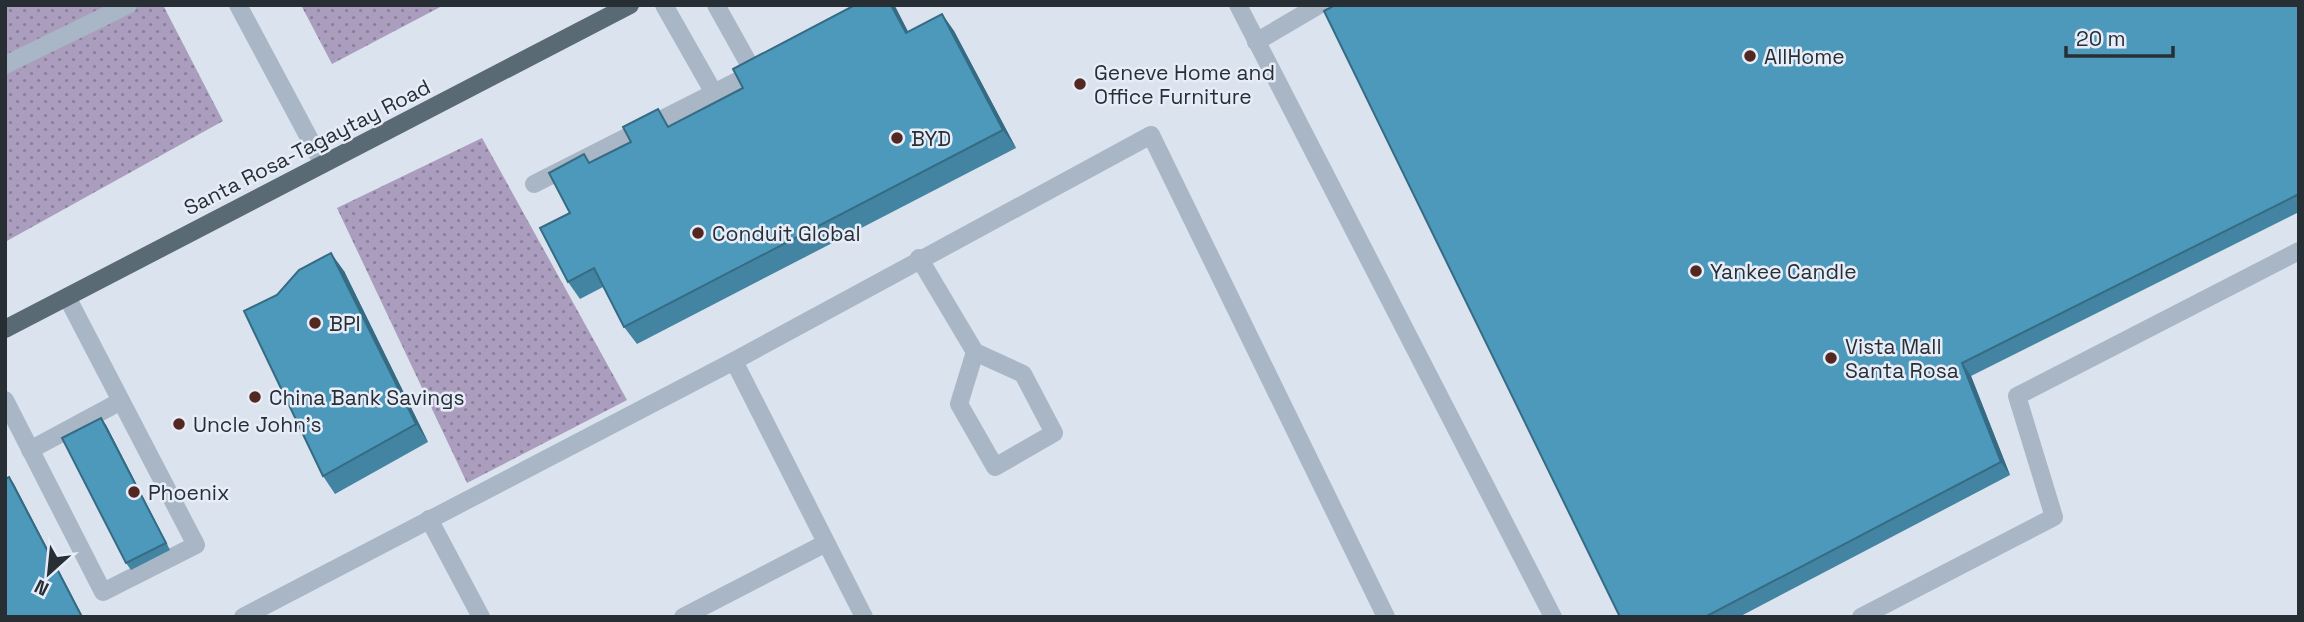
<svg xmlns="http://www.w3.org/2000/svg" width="2304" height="622" font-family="'Space Grotesk',sans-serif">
	<defs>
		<pattern id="grass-dots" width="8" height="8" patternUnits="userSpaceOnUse" patternTransform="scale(1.75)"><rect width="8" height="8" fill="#aa9dbd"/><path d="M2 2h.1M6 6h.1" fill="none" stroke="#8a809a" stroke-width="1.8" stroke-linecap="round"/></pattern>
	</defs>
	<rect width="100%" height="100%" fill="#dbe3ef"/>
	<!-- grass -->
	<g fill="url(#grass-dots)">
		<polygon points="5,5 163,5 223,121 5,242"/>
		<polygon points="301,5 444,5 332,64"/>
		<polygon points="482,138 627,400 467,483 337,208"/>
	</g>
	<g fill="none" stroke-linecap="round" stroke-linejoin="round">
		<!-- lane -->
		<g stroke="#a8b6c6" stroke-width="18">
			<polyline points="664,5 714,93"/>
			<polyline points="716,5 754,73"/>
			<polyline points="1238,5 1553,617"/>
			<polyline points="1256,42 1319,5"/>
			<polyline points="5,65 128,5"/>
			<polyline points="534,184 761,69"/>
			<polyline points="5,400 103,592 196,545 67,297"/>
			<polyline points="30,450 121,401"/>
			<polyline points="1861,617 2054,517 2017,396 2299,251"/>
		</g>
		<!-- street -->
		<g stroke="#a8b6c6" stroke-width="18">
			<polyline points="238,5 323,164"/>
			<polyline points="919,258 975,352"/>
			<polygon points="975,352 1023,374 1054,433 995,467 959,404"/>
			<polyline points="734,361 864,617"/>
			<polyline points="429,519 481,617"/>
			<polyline points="243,617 734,361 1151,135 1386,617"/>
			<polyline points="683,617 826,543"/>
		</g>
		<!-- primary -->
		<polyline stroke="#5a6a75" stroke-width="18" points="5,329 630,5"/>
	</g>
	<!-- wall -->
	<g fill="#4284a2">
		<polygon points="855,5 894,5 908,32 942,14 954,31 1016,148 637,344 624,327 603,287 580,299 568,282 570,213 590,163 670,126 743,88"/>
		<polygon points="2299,5 2299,212 1971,376 2010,475 1739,617 1620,617"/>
		<polygon points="344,271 428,442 335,494 323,476"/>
		<polygon points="106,425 170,550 131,570 126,563"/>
	</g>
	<!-- shaded-wall -->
	<g fill="#366b84">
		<polygon points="891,5 894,5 896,8 918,51 906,33"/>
		<polygon points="942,14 954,31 1016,148 1003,130"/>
		<polygon points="331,253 344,271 428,442 416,424"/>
		<polygon points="1962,363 1971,376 2010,475 2001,462"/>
		<polygon points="101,418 106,425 170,550 166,543"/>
		<polygon points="9,477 14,484 83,617 82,617"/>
	</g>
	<!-- building -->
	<g fill="#4d99bc" stroke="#366b84" stroke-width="2">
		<polygon points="855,5 891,5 906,33 942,14 1003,130 624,327 594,268 568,282 540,228 570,213 549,173 584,154 589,163 631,142 623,127 658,109 668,127 743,88 733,69"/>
		<polygon points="1335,5 2299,5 2299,194 1962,363 2001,462 1705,617 1620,617 1324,11"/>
		<polygon points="331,253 416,424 323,476 244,311 277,295 299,270"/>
		<polygon points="101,418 166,543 126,563 62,438"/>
		<polygon points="9,477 82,617 5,617 5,479"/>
	</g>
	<!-- markers -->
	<g fill="#522821" stroke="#e7edf8" stroke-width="2.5">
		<circle cx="1750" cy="56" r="7"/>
		<circle cx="1080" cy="84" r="7"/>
		<circle cx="897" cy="138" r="7"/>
		<circle cx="698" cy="233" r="7"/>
		<circle cx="1696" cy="271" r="7"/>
		<circle cx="315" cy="323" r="7"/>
		<circle cx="1831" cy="358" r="7"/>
		<circle cx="255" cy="397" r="7"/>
		<circle cx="179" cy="424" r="7"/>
		<circle cx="134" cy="492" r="7"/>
	</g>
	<g text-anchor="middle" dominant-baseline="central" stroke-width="5" stroke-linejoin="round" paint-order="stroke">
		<!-- poi labels -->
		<g font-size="21" fill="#282f34" stroke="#e7edf8" text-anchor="start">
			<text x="1764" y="56">AllHome</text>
			<text x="1094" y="72">Geneve Home and<tspan x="1094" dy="24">Office Furniture</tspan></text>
			<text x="911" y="138">BYD</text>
			<text x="712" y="233">Conduit Global</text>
			<text x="1710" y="271">Yankee Candle</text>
			<text x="329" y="323">BPI</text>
			<text x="1845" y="346">Vista Mall<tspan x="1845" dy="24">Santa Rosa</tspan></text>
			<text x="269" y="397">China Bank Savings</text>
			<text x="193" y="424">Uncle John's</text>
			<text x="148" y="492">Phoenix</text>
		</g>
		<!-- street labels -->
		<g font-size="21" fill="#282f34" stroke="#e7edf8">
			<text transform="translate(307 147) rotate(-27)">Santa Rosa-Tagaytay Road</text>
		</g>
	</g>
	<!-- border -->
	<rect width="2304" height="622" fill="none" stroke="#282f34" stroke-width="14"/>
	<!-- north arrow -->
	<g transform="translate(49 573) rotate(207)" stroke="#e7edf8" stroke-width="5" paint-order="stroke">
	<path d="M0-5L12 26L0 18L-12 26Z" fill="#282f34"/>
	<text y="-10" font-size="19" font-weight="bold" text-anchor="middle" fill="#282f34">N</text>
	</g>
	<!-- scale -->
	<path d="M2066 46v10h107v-10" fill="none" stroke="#282f34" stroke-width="3.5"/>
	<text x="2076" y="46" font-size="21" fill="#282f34" stroke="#e7edf8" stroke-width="5" paint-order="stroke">20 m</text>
</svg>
